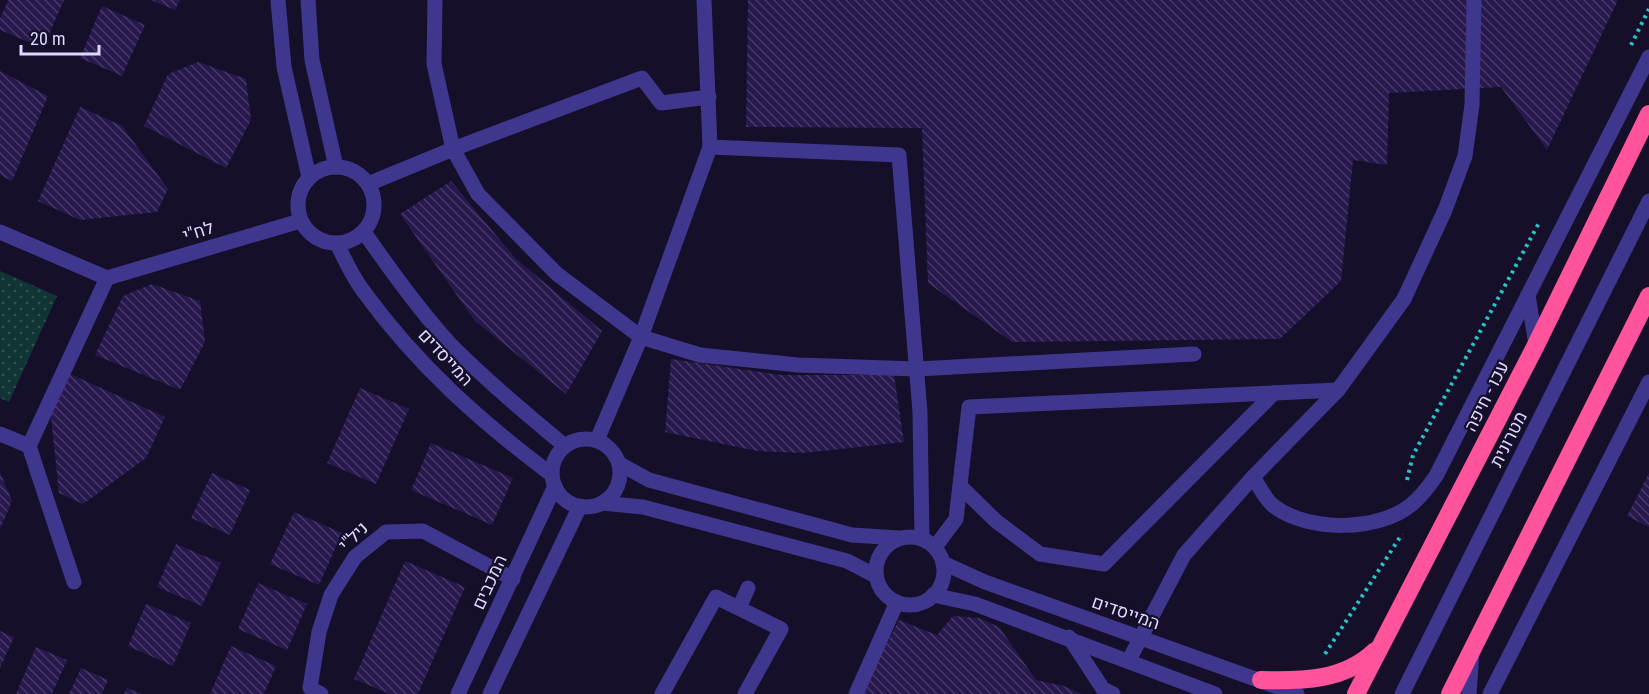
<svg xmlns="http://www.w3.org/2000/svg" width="1649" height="694" font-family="'Roboto Condensed',Heebo,sans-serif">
	<defs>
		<pattern id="park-dots" width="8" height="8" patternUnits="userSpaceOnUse" patternTransform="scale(1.5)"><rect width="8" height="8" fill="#113435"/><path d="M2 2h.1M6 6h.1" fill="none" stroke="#335153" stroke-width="1.8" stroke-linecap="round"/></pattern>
		<pattern id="building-back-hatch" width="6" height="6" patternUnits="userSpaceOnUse" patternTransform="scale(1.5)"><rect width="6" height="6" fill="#27194d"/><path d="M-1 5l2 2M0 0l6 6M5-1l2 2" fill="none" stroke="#463a68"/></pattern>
	</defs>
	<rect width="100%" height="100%" fill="#150f2a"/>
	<!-- park -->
	<polygon fill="url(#park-dots)" points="0,271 57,296 9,402 0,398"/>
	<!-- building -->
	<g fill="url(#building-back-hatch)">
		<polygon points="8,0 64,0 43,48 0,30 0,19"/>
		<polygon points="151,0 180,0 175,10"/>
		<polygon points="748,0 1618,0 1547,150 1501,87 1389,93 1387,165 1353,160 1341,281 1280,339 1012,342 928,283 922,128 746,127"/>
		<polygon points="102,6 145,25 122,76 80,58"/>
		<polygon points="198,62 246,79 251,120 226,168 144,126 168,74"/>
		<polygon points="0,71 48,96 12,181 0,175"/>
		<polygon points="80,107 122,126 168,189 157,212 80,220 38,201"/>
		<polygon points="451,181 515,258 602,331 566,394 475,321 400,214"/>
		<polygon points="152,284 200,301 205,342 180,390 95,355 123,296"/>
		<polygon points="671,359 781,375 894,375 904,442 803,453 757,451 665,432"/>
		<polygon points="70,374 165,417 146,458 83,504 59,493 51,416"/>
		<polygon points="360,388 409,409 376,484 327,463"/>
		<polygon points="431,443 513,478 492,525 411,490"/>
		<polygon points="0,472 12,501 0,529"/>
		<polygon points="212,473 250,490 230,535 191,518"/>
		<polygon points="1649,473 1649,527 1627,516"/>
		<polygon points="294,512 342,533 319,585 270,564"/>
		<polygon points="176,544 221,563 202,606 157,587"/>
		<polygon points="405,561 465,587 418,694 390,694 354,679"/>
		<polygon points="258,583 307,604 287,650 238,629"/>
		<polygon points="146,604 191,623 173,666 128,646"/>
		<polygon points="953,616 979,618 999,627 1036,680 1064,686 1081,694 860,694 899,620 937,635"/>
		<polygon points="0,631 14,637 0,668"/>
		<polygon points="231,646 276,666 264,694 210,694"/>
		<polygon points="36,647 67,660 52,694 16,694"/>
		<polygon points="81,668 108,680 102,694 69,694"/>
		<polygon points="127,688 142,694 124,694"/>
	</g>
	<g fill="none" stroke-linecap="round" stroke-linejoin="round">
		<!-- path -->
		<g stroke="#27c4c3" stroke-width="4" stroke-dasharray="3 4.5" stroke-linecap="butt">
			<polyline points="1631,45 1649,9"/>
			<polyline points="1407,480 1413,455 1539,223"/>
			<polyline points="1325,654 1402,534"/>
		</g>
		<!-- minor -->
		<g stroke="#3f378d" stroke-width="15">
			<polyline points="278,0 284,67 309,177"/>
			<polyline points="308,0 312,60 336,167"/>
			<polyline points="435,0 434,64 453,149 642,78 661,103 709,97"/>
			<polyline points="704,0 710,147 899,155 920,412 922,539"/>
			<circle cx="336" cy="205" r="38"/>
			<polyline points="368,184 453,149 478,194 557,274 641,337 700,355 798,365 917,369 1194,354"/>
			<polyline points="0,232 107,278 29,446 74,582"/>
			<path d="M364,232C391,271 419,310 451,345C487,381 526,414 565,446"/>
			<path d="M337,244C345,260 353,278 364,292C418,366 480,421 552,475"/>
			<polyline points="107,278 300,221"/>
			<polyline points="1528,295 1536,345"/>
			<polyline points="0,434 29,446"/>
			<circle cx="586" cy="473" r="34"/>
			<polyline points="597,440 641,337 710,147"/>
			<polyline points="620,464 649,480 852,535 899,538"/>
			<path d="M1253,477C1259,486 1266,501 1275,507C1309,532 1379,532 1412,504C1421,497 1429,486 1436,476L1649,57"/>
			<polyline points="960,486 996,521 1040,554 1104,564 1274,393"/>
			<polyline points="602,503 643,507 847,561 876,576"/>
			<circle cx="910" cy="571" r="34"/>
			<polyline points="935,547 956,519 969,407 1338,390"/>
			<polyline points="943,563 985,582 1297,694"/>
			<polyline points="933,595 975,604 1215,694"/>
			<polyline points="739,608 748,588"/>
			<polyline points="1069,637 1103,689 1113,694"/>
			<polyline points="1129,660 1184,555 1253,477 1338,390 1404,299 1445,210 1465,156 1472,105 1474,0"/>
			<polyline points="321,694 310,688 319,632 331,595 355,557 386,532 423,531 513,579"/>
			<polyline points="458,694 555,486"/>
			<polyline points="490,694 580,506"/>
			<polyline points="662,694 716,597 781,629 745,694"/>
			<polyline points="856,694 897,602"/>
			<polyline points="1402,694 1649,201"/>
			<polyline points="1469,694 1472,652"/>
			<polyline points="1490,694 1649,382"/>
		</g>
		<!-- highway -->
		<g stroke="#ff539c" stroke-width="18">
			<path d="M1261,680C1302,681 1344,681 1375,651"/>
			<polyline points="1356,694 1536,345 1649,114"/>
			<polyline points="1450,694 1649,296"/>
		</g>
	</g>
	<g text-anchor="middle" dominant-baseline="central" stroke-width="4.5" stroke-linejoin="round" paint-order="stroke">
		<!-- street labels -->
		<g font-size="18" fill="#dfd8ff" stroke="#150f2a">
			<text transform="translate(198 231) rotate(-17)">לח"י</text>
			<text transform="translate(446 357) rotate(47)">המייסדים</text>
			<text transform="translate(1486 396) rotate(-63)">עכו - חיפה</text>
			<text transform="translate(1508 439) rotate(-63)">מטרונית</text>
			<text transform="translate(353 536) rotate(-44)">ניל"י</text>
			<text transform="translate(489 582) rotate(-65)">המכבים</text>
			<text transform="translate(1126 612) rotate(19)">המייסדים</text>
		</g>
	</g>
	<!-- scale -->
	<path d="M21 45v9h78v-9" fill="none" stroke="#dfd8ff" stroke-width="3"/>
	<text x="30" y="45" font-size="18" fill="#dfd8ff" stroke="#150f2a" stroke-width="4.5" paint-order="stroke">20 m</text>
</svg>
